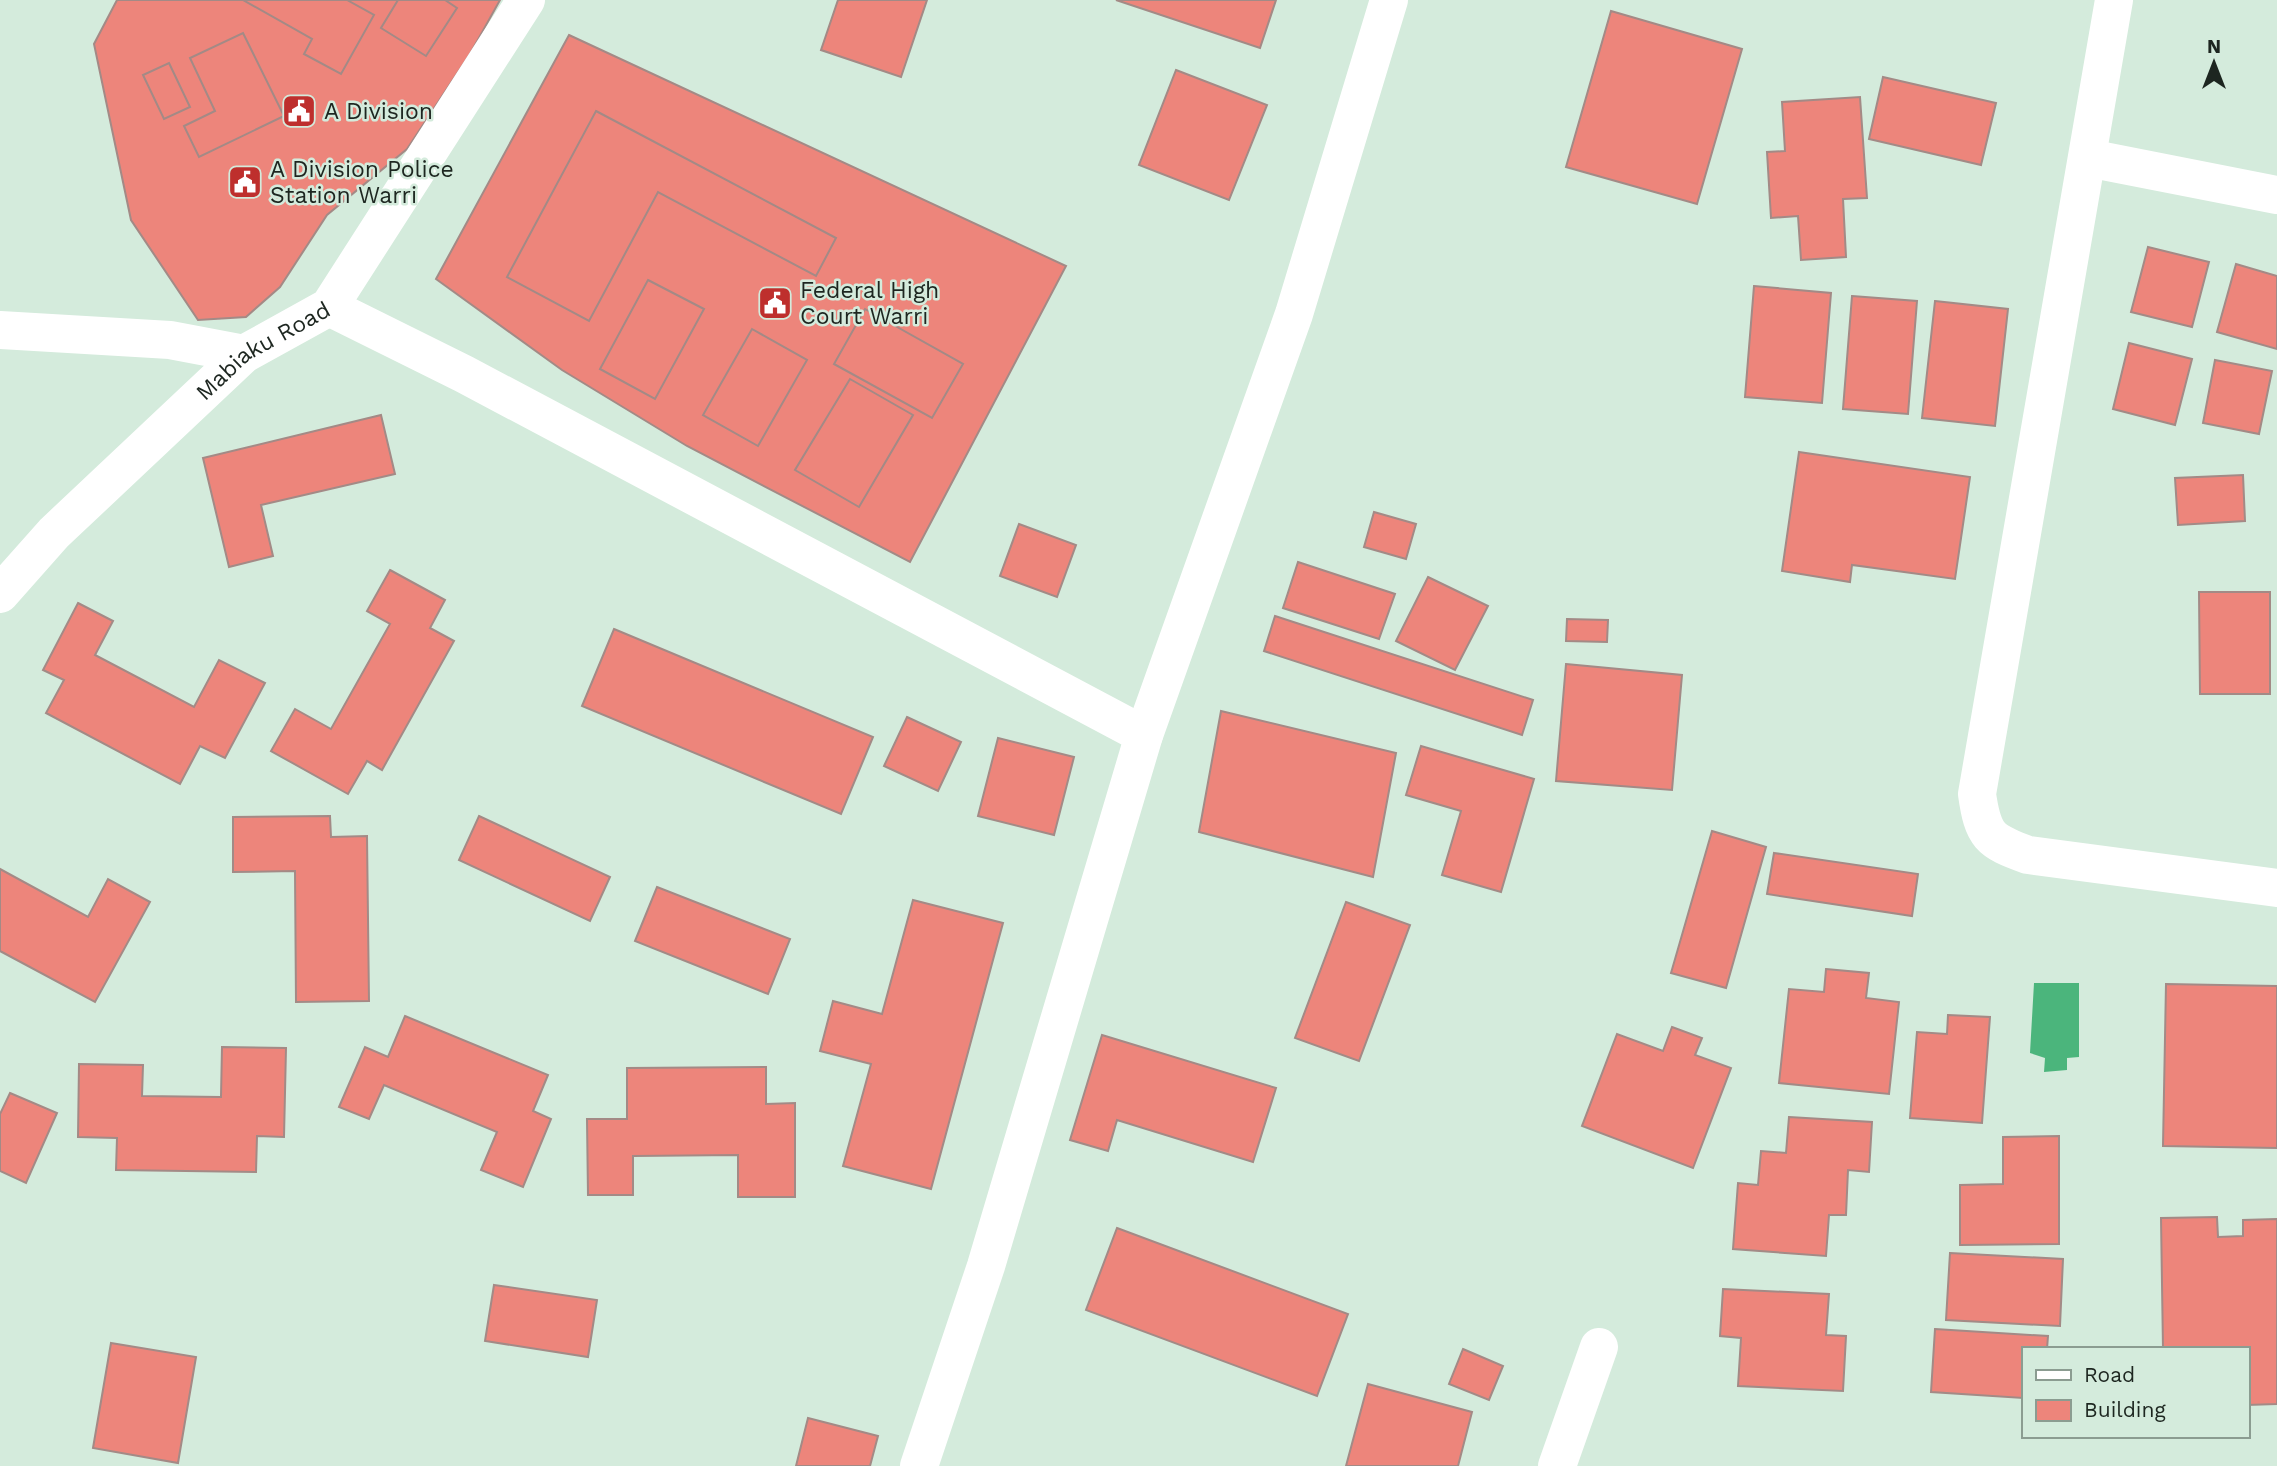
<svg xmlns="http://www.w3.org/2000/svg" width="2277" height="1466" font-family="'Work Sans',sans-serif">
	<rect width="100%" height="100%" fill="#d4ebdc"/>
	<!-- water -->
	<polygon fill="#4bb57c" points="2034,983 2079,983 2079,1057 2067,1058 2067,1070 2044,1072 2045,1058 2030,1053"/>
	<!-- building -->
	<g fill="#ed857b" stroke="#a38a86" stroke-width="2">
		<polygon points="117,0 500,0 470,54 407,149 327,215 280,287 246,317 198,320 131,220 94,44"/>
		<polygon points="243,0 347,0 374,15 341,74 304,54 312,39"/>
		<polygon points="398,0 445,0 457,8 426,56 381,28"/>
		<polygon points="838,0 927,0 901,77 821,50"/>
		<polygon points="1116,0 1276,0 1260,48"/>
		<polygon points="1611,11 1742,49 1697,204 1566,167"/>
		<polygon points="243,33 284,116 199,157 184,126 215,111 190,58"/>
		<polygon points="569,35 1066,266 910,562 687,446 562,370 436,279"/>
		<polygon points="169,63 190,107 164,119 143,75"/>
		<polygon points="1176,70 1267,105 1229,200 1139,165"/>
		<polygon points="1883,77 1996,103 1981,165 1869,139"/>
		<polygon points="1860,97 1867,198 1843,199 1846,257 1801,260 1798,216 1771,218 1767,152 1785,151 1782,102"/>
		<polygon points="596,111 836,238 816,276 658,192 589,321 507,277"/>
		<polygon points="2148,247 2209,262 2192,327 2131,312"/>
		<polygon points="2236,264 2277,276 2277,349 2217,332"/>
		<polygon points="648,280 704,309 655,399 600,369"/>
		<polygon points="1754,286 1831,293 1822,403 1745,397"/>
		<polygon points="1852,296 1917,301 1908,414 1843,409"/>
		<polygon points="1935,301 2008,309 1995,426 1922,418"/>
		<polygon points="865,309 963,364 932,418 834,364"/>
		<polygon points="752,329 807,360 758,446 703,415"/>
		<polygon points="2129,343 2192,359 2175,425 2113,409"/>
		<polygon points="2215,360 2272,371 2259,434 2203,423"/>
		<polygon points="850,379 913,415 859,507 795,470"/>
		<polygon points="381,415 395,474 261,505 273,556 229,567 203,458"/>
		<polygon points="1799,452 1970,477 1955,579 1852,565 1850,582 1782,571"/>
		<polygon points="2243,475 2245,521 2178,525 2175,478"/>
		<polygon points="1374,512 1416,524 1406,559 1364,547"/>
		<polygon points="1019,524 1076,545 1057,597 1000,576"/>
		<polygon points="1298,562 1395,594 1379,639 1283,608"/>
		<polygon points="390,570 445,600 430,628 454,641 382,770 367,761 348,794 271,751 295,709 331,729 390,624 367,611"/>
		<polygon points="1428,577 1488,606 1455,670 1396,641"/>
		<polygon points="2199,592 2270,592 2270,694 2200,694"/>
		<polygon points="78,603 113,621 95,655 194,707 219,660 265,683 225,758 200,746 180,784 46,713 64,680 43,670"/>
		<polygon points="1275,616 1533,700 1522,735 1264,651"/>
		<polygon points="1567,619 1608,620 1607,642 1566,641"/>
		<polygon points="614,629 873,737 841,814 582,706"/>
		<polygon points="1566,664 1682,675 1672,790 1556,781"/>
		<polygon points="1221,711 1396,753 1373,877 1199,832"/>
		<polygon points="907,717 961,742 938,791 884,766"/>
		<polygon points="998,738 1074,757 1054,835 978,816"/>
		<polygon points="1421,746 1534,779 1501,892 1442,875 1461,811 1406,795"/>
		<polygon points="330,816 331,837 367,836 369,1001 296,1002 295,871 233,872 233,817"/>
		<polygon points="479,816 610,877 590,921 459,860"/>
		<polygon points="1712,831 1766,847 1726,988 1671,973"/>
		<polygon points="1774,853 1918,874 1912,916 1767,894"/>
		<polygon points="0,869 88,917 108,879 150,902 95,1002 0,951"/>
		<polygon points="657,887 790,939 768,994 635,941"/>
		<polygon points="913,900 1003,923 931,1189 843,1166 871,1064 820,1051 833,1001 882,1014"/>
		<polygon points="1346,902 1410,925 1359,1061 1295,1038"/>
		<polygon points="1826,969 1869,973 1866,998 1899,1002 1889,1094 1779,1083 1789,989 1824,992"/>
		<polygon points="2166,984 2277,986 2277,1148 2163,1146"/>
		<polygon points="1948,1015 1990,1017 1982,1123 1910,1118 1917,1032 1947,1034"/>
		<polygon points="405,1016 548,1075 533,1111 551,1119 523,1187 481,1170 497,1132 384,1085 369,1119 339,1107 365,1047 388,1057"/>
		<polygon points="1672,1027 1702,1038 1695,1055 1731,1068 1693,1168 1582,1126 1617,1034 1663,1051"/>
		<polygon points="1102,1035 1276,1088 1253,1162 1117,1120 1108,1151 1070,1140"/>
		<polygon points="222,1047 286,1048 284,1137 257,1136 256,1172 116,1170 117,1138 78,1137 79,1064 143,1065 142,1096 221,1097"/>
		<polygon points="766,1067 766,1104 795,1103 795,1197 738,1197 738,1155 633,1156 633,1195 588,1195 587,1119 627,1119 627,1068"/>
		<polygon points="10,1093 57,1113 26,1183 0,1171 0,1114"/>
		<polygon points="1789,1117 1872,1122 1869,1172 1848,1170 1846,1215 1829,1215 1826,1256 1733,1249 1738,1183 1758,1185 1761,1151 1786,1153"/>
		<polygon points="2059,1136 2059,1244 1960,1245 1960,1185 2003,1184 2003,1137"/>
		<polygon points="2217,1217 2218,1237 2243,1236 2243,1220 2277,1219 2277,1404 2247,1405 2247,1349 2163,1349 2161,1218"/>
		<polygon points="1117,1228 1348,1314 1317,1396 1086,1310"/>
		<polygon points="1950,1253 2063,1259 2060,1326 1946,1320"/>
		<polygon points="494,1285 597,1300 588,1357 485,1341"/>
		<polygon points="1723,1289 1829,1294 1826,1335 1846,1336 1843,1391 1738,1386 1741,1338 1720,1336"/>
		<polygon points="1935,1329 2048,1336 2047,1349 2023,1349 2023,1398 1931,1392"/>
		<polygon points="111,1343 196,1357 178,1463 93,1448"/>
		<polygon points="1463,1349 1503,1366 1489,1400 1449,1384"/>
		<polygon points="1368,1384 1472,1412 1458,1466 1346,1466"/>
		<polygon points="808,1418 878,1436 870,1466 796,1466"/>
	</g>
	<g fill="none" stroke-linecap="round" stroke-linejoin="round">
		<!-- minor -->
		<g stroke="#fff" stroke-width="38">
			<path d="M2114,0L1977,794C1983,836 1989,841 2028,855L2277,888"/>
			<polyline points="2088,158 2277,195"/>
			<polyline points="329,307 464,374 1144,735"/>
			<polyline points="0,330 170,340 244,354"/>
			<path id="s1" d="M0,594L54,533L244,354L329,307L526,0"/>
			<polyline points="919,1466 986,1266 1144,735 1294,314 1389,0"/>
			<polyline points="1557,1466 1599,1347"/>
		</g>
	</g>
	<!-- icons -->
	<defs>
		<g id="civic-square" transform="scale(1.75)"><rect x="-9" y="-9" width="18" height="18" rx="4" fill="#be2f2d" stroke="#d4ebdc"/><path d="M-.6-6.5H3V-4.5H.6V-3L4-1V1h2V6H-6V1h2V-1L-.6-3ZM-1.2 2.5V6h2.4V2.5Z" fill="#fff"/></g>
	</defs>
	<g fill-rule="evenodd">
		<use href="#civic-square" x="299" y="111"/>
		<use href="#civic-square" x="245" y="182"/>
		<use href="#civic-square" x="775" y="303"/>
	</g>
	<g text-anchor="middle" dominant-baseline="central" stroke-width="5" stroke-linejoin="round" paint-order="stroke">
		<!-- poi labels -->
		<g font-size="23" fill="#1d2620" stroke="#d4ebdc" text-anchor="start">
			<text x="324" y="111">A Division</text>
			<text x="270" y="169">A Division Police<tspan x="270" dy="26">Station Warri</tspan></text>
			<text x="800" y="290">Federal High<tspan x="800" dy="26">Court Warri</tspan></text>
		</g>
		<!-- street labels -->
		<g font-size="23" fill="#1d2620" stroke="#d4ebdc">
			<text stroke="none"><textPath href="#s1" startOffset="360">Mabiaku Road</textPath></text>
		</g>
	</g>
	<!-- legend -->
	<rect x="2022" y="1347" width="228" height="91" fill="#d4ebdc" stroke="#8b9c91" stroke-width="2"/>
	<rect x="2036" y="1370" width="35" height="10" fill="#ffffff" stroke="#8b9c91" stroke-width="2"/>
	<text x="2084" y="1382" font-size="21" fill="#1d2620">Road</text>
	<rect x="2036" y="1400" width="35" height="21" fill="#ed857b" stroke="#8b9c91" stroke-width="2"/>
	<text x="2084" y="1417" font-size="21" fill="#1d2620">Building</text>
	<!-- north arrow -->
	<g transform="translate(2214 63)" stroke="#d4ebdc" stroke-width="5" paint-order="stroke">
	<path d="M0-5L12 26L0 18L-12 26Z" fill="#1d2620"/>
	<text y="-10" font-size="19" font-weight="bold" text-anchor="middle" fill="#1d2620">N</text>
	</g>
</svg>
